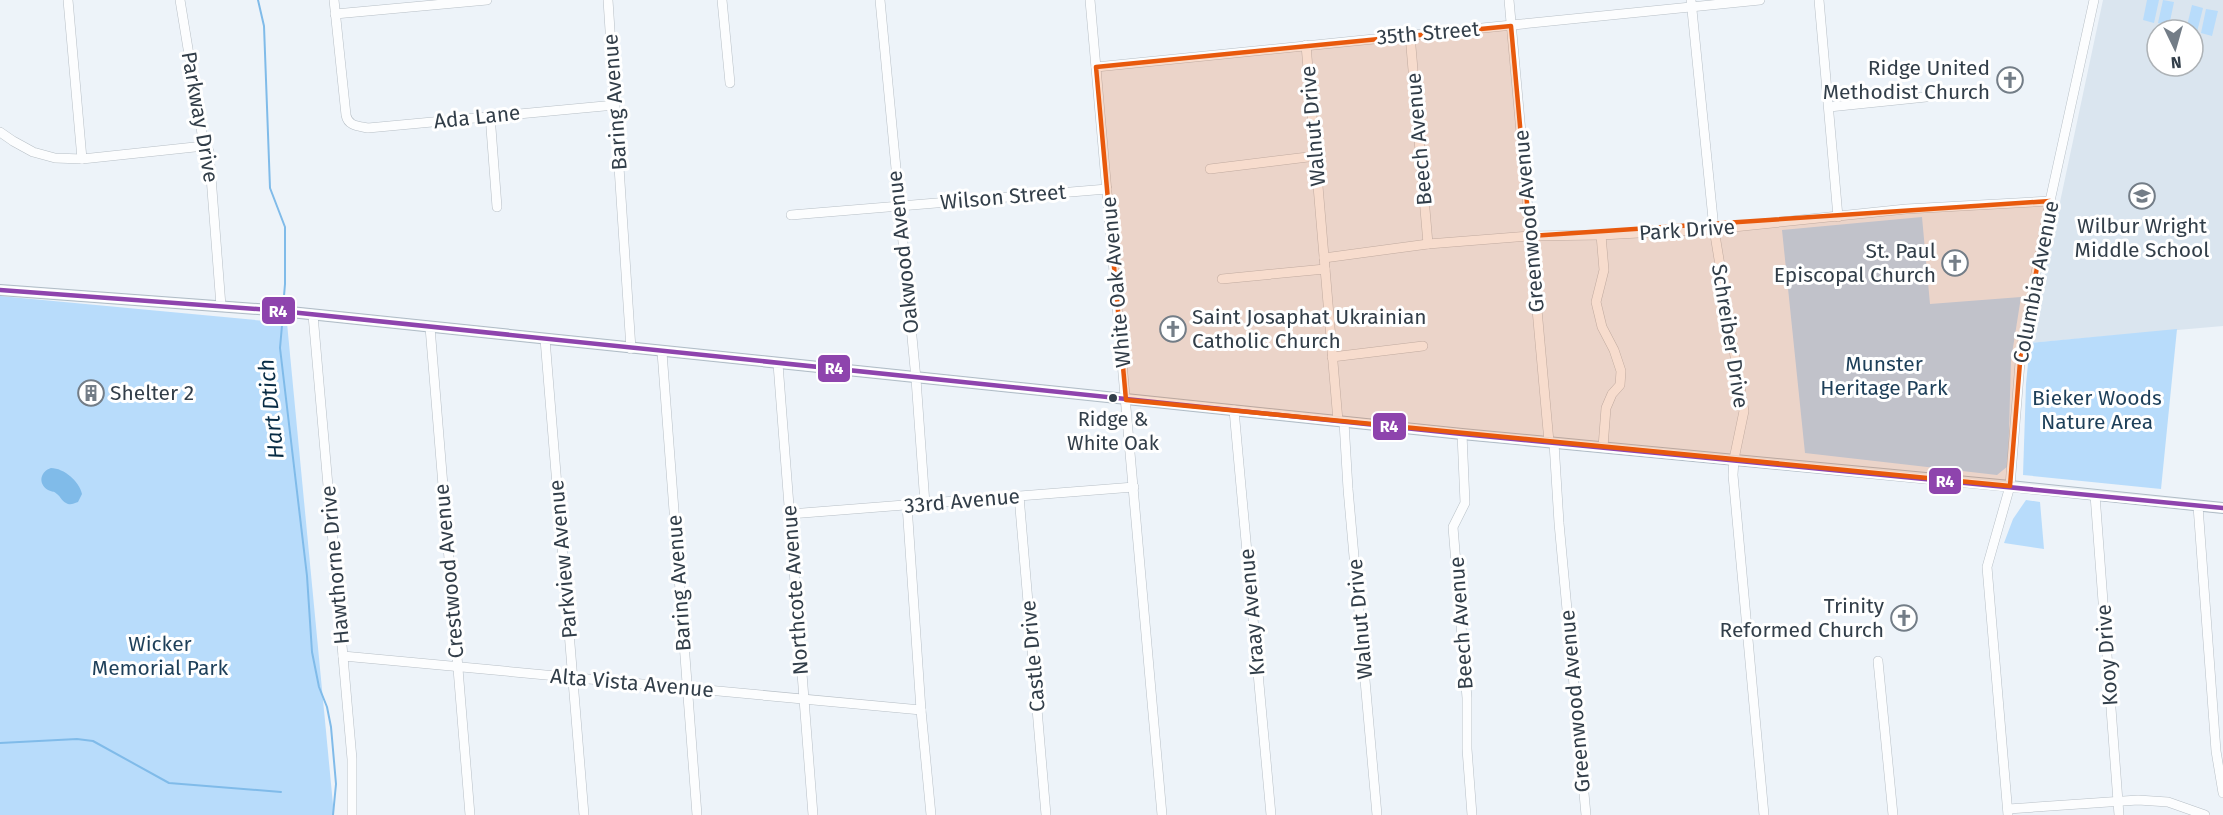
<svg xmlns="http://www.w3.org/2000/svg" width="2223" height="815" font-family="'Fira Sans',sans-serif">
	<rect width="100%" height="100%" fill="#edf3f9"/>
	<!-- built -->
	<path fill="#dae5ef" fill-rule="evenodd" d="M2103,0H2223V326L2030,343ZM2157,30H2193V66H2157Z"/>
	<!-- green -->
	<g fill="#b8dcfb">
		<polygon points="2147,0 2159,0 2154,23 2143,20"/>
		<polygon points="2163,0 2174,2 2169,26 2158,23"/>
		<polygon points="2192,5 2203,8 2197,32 2186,30"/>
		<polygon points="2206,9 2218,11 2212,36 2201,33"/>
		<polygon points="1922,217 1930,304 2021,297 2011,360 2008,466 1997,475 1805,453 1782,230"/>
		<polygon points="0,296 287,323 334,815 0,815"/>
		<polygon points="2177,329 2161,489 2023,475 2026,384 2030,343"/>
		<polygon points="2026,500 2040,502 2044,549 2004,543 2013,519"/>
	</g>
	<!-- water -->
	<path fill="#80bbe9" d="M51,468C64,468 80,482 82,494L78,502C74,503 72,505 68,504C62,502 61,497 57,494C52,490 54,493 48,490C37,483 41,471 51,468Z"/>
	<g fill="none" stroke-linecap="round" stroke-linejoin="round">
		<!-- stream -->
		<g stroke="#80bbe9" stroke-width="2">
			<polyline points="258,0 264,26 270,188 285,227 285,284 283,308"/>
			<polyline points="283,314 280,348 307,576 312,652 319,687 327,707 331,727 336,784 333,815"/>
			<polyline points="0,743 77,739 93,741 169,783 281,792"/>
		</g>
		<!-- minor casing -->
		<g stroke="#b7bfc6" stroke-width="10">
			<g id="minor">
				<polyline points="68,0 82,159"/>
				<polyline points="180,0 204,146 209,151 221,306"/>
				<path d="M334,0L346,115C348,126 358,126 368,128L615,105"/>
				<polyline points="608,0 631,349"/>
				<polyline points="722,0 730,83"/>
				<polyline points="880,0 916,379 925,504"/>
				<polyline points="1090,0 1162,815"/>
				<polyline points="1509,0 1549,442"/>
				<polyline points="1691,0 1714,229 1744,411 1734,459 1733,475 1764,815"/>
				<polyline points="1819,0 1838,217"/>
				<polyline points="335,14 487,0"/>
				<polyline points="1410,35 1428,244"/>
				<polyline points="1306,45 1338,421"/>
				<polyline points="1096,67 1760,0"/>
				<polyline points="1829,107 1926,97"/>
				<polyline points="490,115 497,207"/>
				<polyline points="0,132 13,141 33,152 55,158 82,159 204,146"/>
				<polyline points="1210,169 1316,156"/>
				<polyline points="791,215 1107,189"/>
				<polyline points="1601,235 1604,270 1596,302 1602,327 1614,350 1621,371 1620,385 1612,394 1606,408 1603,447"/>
				<polyline points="1324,258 1428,244 1530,236 1601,235 1714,229 1906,209 2050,201"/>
				<polyline points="1222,279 1325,269"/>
				<polyline points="313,315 352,759 352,815"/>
				<polyline points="430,327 470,815"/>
				<polyline points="545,339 584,815"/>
				<polyline points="662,352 697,815"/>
				<polyline points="1332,357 1423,346"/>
				<polyline points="778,364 813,815"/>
				<polyline points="1234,410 1271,815"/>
				<polyline points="1344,422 1348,489 1377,815"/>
				<polyline points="1462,434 1465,503 1453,527 1467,698 1467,749 1472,815"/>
				<polyline points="1554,443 1559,523 1586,815"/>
				<polyline points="2095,495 2119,815"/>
				<polyline points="1019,496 1046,815"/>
				<polyline points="907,505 921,710 931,815"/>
				<polyline points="2198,506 2216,751 2223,793"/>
				<polyline points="790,514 1134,487"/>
				<polyline points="343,656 921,710"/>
				<polyline points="1878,661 1893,815"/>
				<polyline points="2008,809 2138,800 2168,802 2205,815"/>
				<polyline points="2008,815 1987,567 2010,486 2021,350 2050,201 2094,0"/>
			</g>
		</g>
		<!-- major casing -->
		<g stroke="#b0bcc6" stroke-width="12">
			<polyline id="major" points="0,290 271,310 1462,434 2010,486 2223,508"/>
		</g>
		<!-- minor -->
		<use href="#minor" stroke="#fcfdfe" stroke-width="9"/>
		<!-- major -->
		<use href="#major" stroke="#eaf0f4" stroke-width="10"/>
		<!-- bus-1 casing -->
		<g stroke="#fff" stroke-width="9">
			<polyline id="bus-1" points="0,290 271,310 1462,434 2223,508"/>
		</g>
		<!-- bus-1 -->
		<use href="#bus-1" stroke="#8e44ad" stroke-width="4.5"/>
	</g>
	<!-- marked area -->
	<path fill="#e8590c" fill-opacity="0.2" stroke="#e8590c" stroke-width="4.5" stroke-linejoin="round" d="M1511,26L1530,236L2050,201L2021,350L2010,486L1126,400L1096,67Z"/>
	<!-- icons -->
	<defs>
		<g id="church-ring" transform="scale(1.35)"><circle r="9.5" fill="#fff" stroke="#737d87" stroke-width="1.5"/><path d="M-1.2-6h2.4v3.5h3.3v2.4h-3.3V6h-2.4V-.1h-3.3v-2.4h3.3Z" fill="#737d87"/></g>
		<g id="school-ring" transform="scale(1.35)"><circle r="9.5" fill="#fff" stroke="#737d87" stroke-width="1.5"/><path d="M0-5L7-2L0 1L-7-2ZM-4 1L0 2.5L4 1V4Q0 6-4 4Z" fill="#737d87"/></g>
		<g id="building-ring" transform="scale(1.35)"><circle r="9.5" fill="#fff" stroke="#737d87" stroke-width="1.5"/><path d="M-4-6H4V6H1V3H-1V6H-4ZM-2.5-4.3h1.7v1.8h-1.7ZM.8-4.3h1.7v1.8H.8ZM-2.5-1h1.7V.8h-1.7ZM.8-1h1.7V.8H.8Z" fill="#737d87"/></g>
	</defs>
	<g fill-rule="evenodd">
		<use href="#church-ring" x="2010" y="80"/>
		<use href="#school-ring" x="2142" y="196"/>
		<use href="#church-ring" x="1955" y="263"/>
		<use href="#church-ring" x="1173" y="329"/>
		<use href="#building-ring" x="91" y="393"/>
		<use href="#church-ring" x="1904" y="618"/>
	</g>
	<!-- markers -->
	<circle fill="#323e49" stroke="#fff" stroke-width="2" cx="1113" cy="398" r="5"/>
	<g text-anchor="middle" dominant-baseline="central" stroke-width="6" stroke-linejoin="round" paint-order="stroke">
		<!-- bus labels -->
		<g font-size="20" fill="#323e49" stroke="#fff">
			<text x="1113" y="419">Ridge &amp;<tspan x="1113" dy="24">White Oak</tspan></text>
		</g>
		<!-- street labels -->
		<g font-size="21" fill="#323e49" stroke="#fff">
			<text transform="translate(1428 33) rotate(-5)">35th Street</text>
			<text transform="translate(615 102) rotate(-94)">Baring Avenue</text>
			<text transform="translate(200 117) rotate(80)">Parkway Drive</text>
			<text transform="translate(477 117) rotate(-6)">Ada Lane</text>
			<text transform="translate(1313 126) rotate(-95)">Walnut Drive</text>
			<text transform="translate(1419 139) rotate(-95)">Beech Avenue</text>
			<text transform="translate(1003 197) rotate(-5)">Wilson Street</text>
			<text transform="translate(1529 221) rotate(-95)">Greenwood Avenue</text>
			<text transform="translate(1687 230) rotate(-4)">Park Drive</text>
			<text transform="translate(903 252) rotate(-96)">Oakwood Avenue</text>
			<text transform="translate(1116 282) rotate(-95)">White Oak Avenue</text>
			<text transform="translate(2036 282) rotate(-79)">Columbia Avenue</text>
			<text transform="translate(1730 336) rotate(81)">Schreiber Drive</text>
			<text transform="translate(962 501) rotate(-5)">33rd Avenue</text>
			<text transform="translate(563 559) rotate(-95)">Parkview Avenue</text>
			<text transform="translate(335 565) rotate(-95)">Hawthorne Drive</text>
			<text transform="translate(449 571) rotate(-95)">Crestwood Avenue</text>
			<text transform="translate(679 583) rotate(-94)">Baring Avenue</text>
			<text transform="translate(795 590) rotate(-94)">Northcote Avenue</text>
			<text transform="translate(1252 612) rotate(-95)">Kraay Avenue</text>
			<text transform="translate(1360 619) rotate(-95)">Walnut Drive</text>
			<text transform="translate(1461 623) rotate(-94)">Beech Avenue</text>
			<text transform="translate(2107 655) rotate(-94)">Kooy Drive</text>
			<text transform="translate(1033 656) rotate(-95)">Castle Drive</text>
			<text transform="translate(632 683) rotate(5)">Alta Vista Avenue</text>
			<text transform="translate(1575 701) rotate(-95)">Greenwood Avenue</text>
		</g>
		<!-- poi labels -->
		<g font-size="21" fill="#323e49" stroke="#fff" text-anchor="end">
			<text x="1990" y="68">Ridge United<tspan x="1990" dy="24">Methodist Church</tspan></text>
			<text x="2142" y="226" text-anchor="middle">Wilbur Wright<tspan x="2142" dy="24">Middle School</tspan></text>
			<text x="1936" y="251">St. Paul<tspan x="1936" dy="24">Episcopal Church</tspan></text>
			<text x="1192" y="317" text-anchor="start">Saint Josaphat Ukrainian<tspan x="1192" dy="24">Catholic Church</tspan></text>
			<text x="110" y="393" text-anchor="start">Shelter 2</text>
			<text x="1884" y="606">Trinity<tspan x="1884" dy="24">Reformed Church</tspan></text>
		</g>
		<!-- park labels -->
		<g font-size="21" fill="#1d3f59" stroke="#fff">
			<text x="1884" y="364">Munster<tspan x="1884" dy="24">Heritage Park</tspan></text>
			<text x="2097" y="398">Bieker Woods<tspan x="2097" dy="24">Nature Area</tspan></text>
			<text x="160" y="644">Wicker<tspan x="160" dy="24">Memorial Park</tspan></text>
		</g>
		<!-- water labels -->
		<g font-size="22" font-style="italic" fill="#082c45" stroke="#fff">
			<text transform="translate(271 409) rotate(-96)">Hart Dtich</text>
		</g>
	</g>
	<g stroke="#fff" stroke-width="2">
		<rect x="261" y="296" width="35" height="29" rx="6" fill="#8e44ad"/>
		<rect x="817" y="354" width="34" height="29" rx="6" fill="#8e44ad"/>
		<rect x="1372" y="412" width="35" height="29" rx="6" fill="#8e44ad"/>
		<rect x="1928" y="467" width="34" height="28" rx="6" fill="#8e44ad"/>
	</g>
	<g font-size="16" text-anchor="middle" font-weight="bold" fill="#fff">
		<text x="278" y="317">R4</text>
		<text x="834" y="374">R4</text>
		<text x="1389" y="432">R4</text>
		<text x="1945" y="487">R4</text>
	</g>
	<!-- north arrow -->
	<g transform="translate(2175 48) rotate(175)"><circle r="28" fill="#ffffff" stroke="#adb2b6" stroke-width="1.5"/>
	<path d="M0-4.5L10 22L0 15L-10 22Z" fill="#737d87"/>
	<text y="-9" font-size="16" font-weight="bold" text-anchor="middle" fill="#323e49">N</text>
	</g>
</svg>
